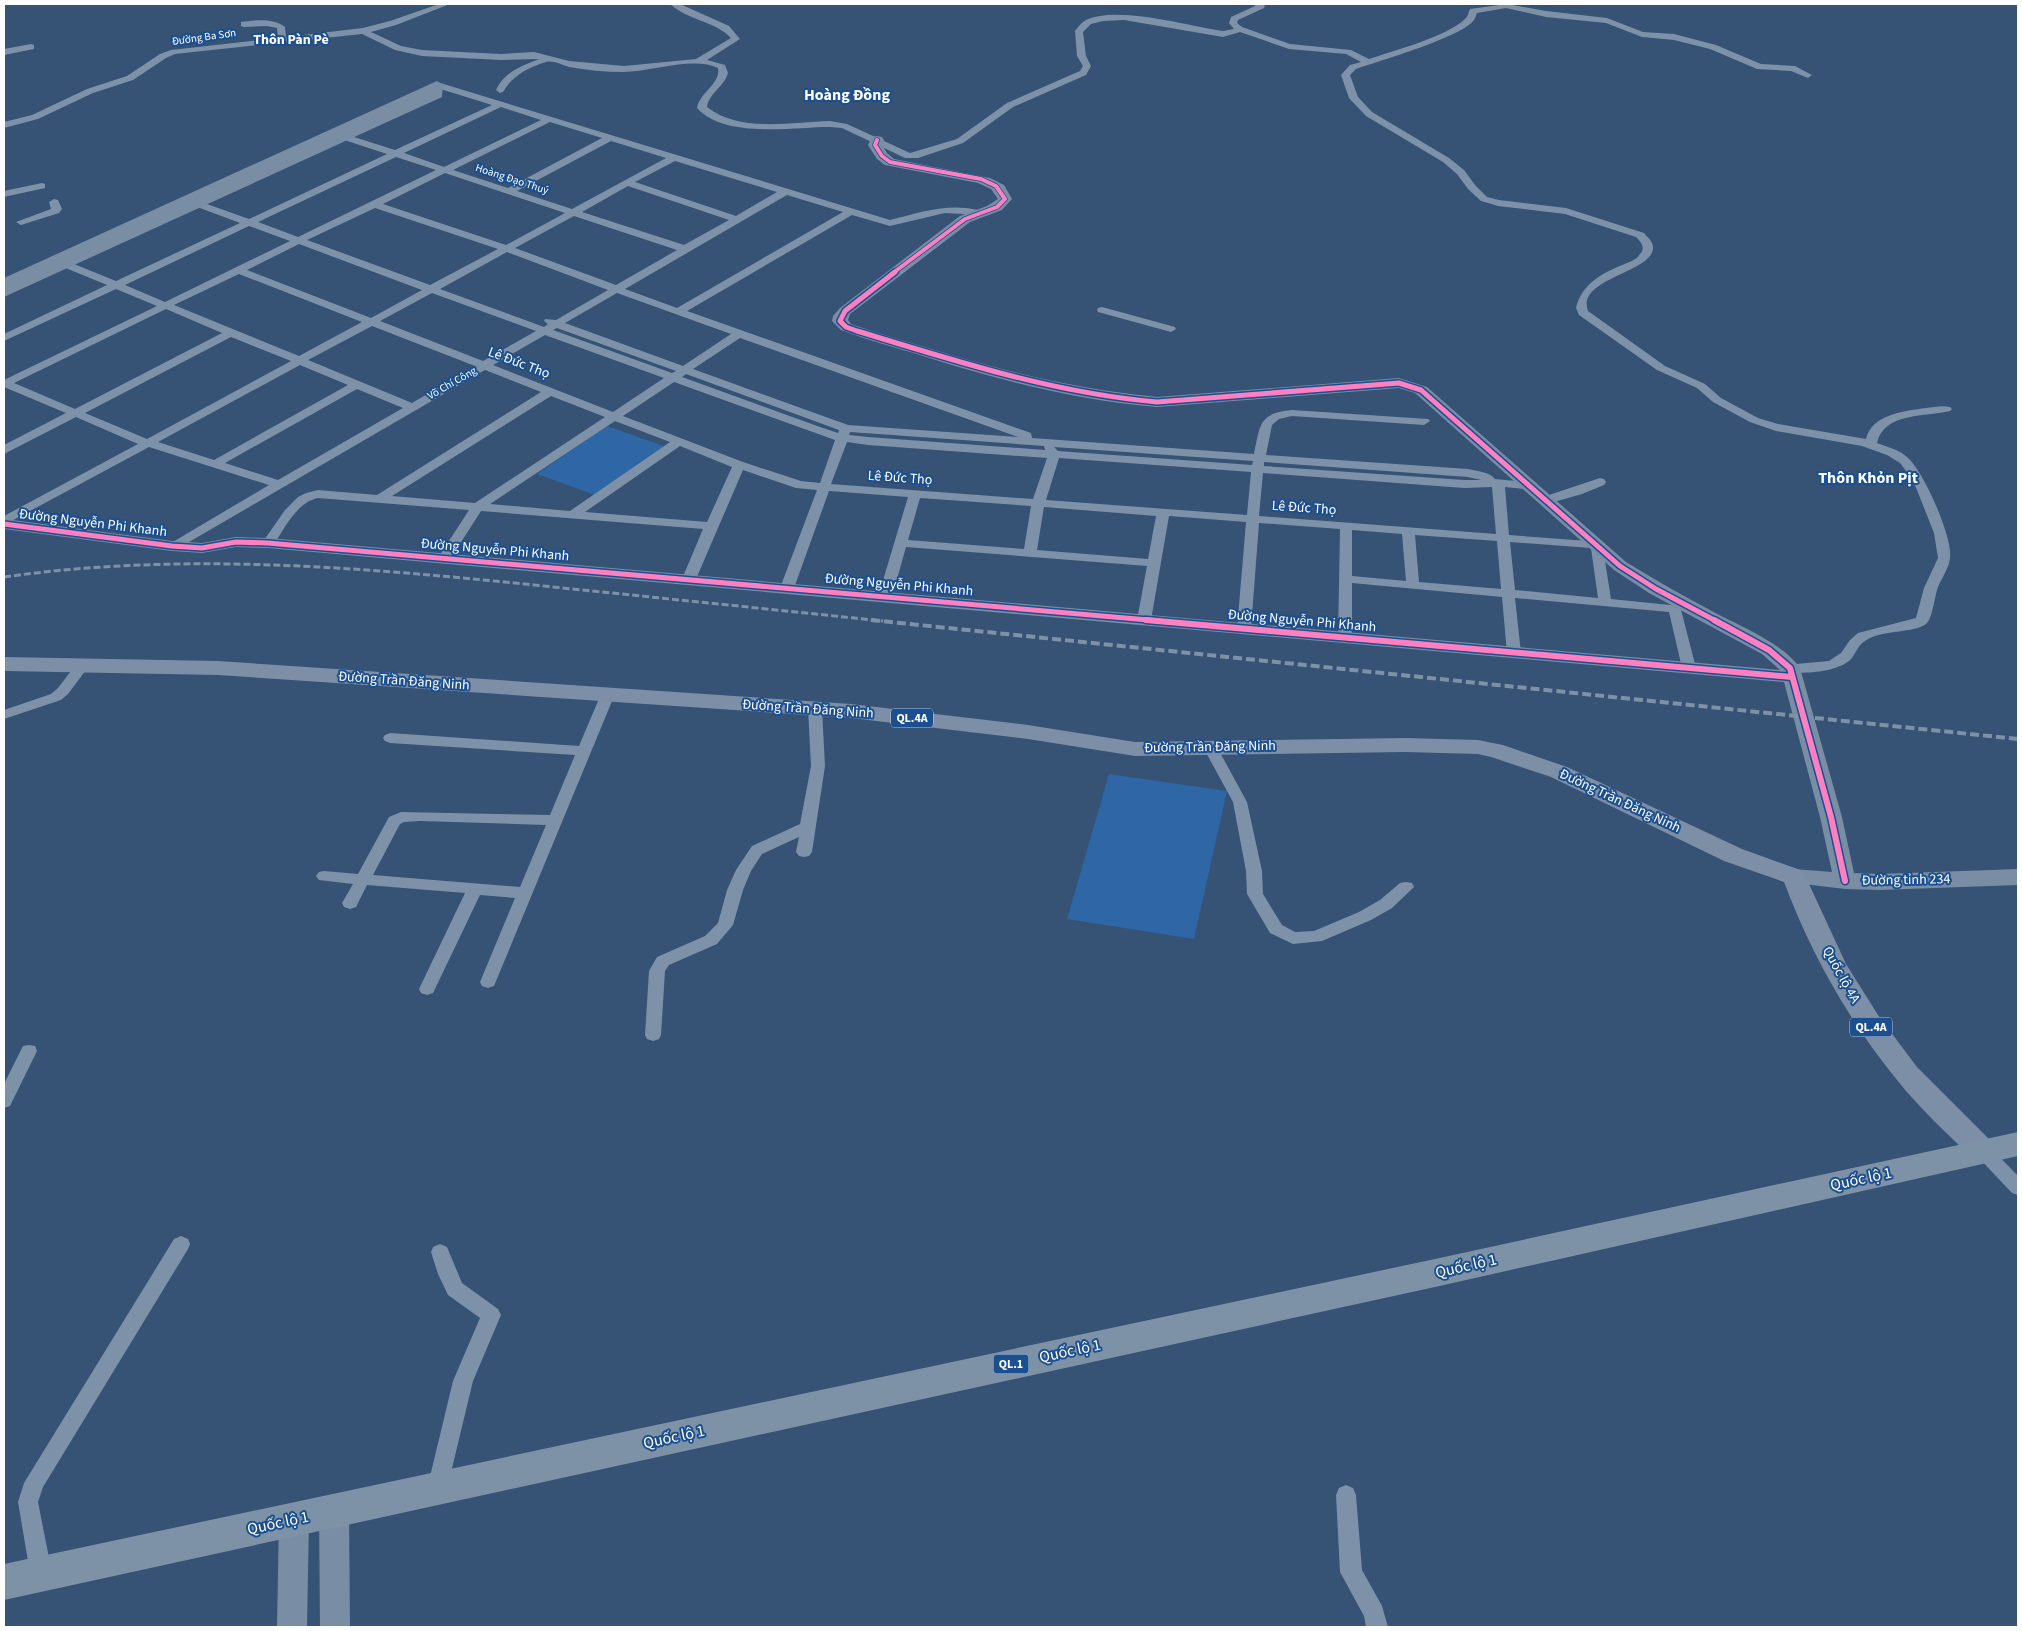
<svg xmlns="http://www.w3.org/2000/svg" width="2022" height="1631" font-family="'Source Sans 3',sans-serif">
	<rect width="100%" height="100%" fill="#365274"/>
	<!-- green -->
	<g fill="#2f66a5">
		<polygon points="607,426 664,446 595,495 537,474"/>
		<polygon points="1109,774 1227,791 1194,939 1067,919"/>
	</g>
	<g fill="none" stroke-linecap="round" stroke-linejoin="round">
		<!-- street -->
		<g fill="#7d92a8" fill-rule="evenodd">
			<path d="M439,4H450L396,25L371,32L401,46L422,50L501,54L534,52L569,61L624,66L696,59L731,38C715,21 687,20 670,4H680L729,26L740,39L707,60L725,65L728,73C724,87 709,93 707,107C740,133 791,122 830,121L847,124L910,153L957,139L1007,103L1080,71L1083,66L1077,56L1075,31C1078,27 1082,22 1086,20C1117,5 1189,26 1223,31L1234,29L1229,23L1231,17L1255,6L1254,4H1263L1265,6L1264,8L1238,20L1237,23L1242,27L1290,44L1351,50L1369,59C1393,51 1448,36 1465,19C1468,17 1468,13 1470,9L1507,4L1546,11L1607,18L1643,32L1674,34L1716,45L1761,64L1795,66L1812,75L1808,78L1791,71L1757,69L1710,49L1674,40L1642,37L1606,23L1546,17L1506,8L1477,13C1476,15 1475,19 1474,20C1462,37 1379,61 1356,69L1350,75L1358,97L1372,112L1449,158L1464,170L1475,185L1487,197L1499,200L1566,208L1644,233C1647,237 1654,242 1653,249C1650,273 1576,279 1588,311L1665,366L1705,384L1721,398L1758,418L1778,424L1866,439C1872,414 1905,411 1926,408C1934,407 1943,405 1950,407L1952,409L1950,411C1926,417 1884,412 1877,443C1888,447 1900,450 1908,458C1924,472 1953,538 1950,558C1949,569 1940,580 1937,590C1935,597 1932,618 1927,623C1915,634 1881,629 1865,641C1858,645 1856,653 1851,659C1839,672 1802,675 1785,671L1783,668L1785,665L1829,661L1841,653L1850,640L1858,633L1916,618L1924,588L1938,558L1934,533L1913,480L1900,463L1887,455L1862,446L1776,431L1750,422L1713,402L1697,388L1657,370L1579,315L1576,308C1581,286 1600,274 1620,266C1626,263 1636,261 1640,254C1646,248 1641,242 1636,237L1565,214L1498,206L1481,201L1468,189L1457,174L1443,162L1366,116L1349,98L1341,75L1350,65L1361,62L1346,54L1289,49L1240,32L1223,37L1124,20L1103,21L1091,24L1083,32L1086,56L1091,66L1086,75L1013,107L963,143L918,158H905L842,128L830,127C793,127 725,139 697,108C700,92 721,84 718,68C694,56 650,72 623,72C605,72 586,70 569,67C562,65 553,60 546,62C529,67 512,76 503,92L500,93L496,90C504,72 522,66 539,59L501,60L422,56L395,50L362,34L175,54L166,58L133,80L93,93L38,119L4,128V122L32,115L87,89L127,76L160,54L171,50L278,38L277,28L267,26L244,27L241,26V22C254,20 274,18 285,27L286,37L363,28L390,21Z"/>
			<polygon points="31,44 34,45 34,49 4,55 4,49"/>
			<path d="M437,82L890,220C922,212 949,202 982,211V215L945,213L890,226L852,215L687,311L1031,433L1032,438L1254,454C1260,425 1259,413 1292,410L1428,419L1430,421L1424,425L1292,416L1279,419L1272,425L1266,455L1468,469C1477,471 1490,472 1495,479L1536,483L1538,486L1532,490L1505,487L1509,535L1602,542L1611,599L1680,606L1696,668L1689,672L1682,668L1669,612L1515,598L1521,653L1514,657L1507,653L1502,597L1352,583V638L1350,641H1340L1338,638L1340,529L1259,523L1251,629L1244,633L1237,629L1246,522L1169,516L1151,620L1144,624L1137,620L1147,566L906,547L892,597L890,600H880L878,597L908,497L829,491L794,588L787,592L780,588L817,490L796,488L743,470L696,579L689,583L682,579L703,529L481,511L449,561L444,562L438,558L469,510L318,498C297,502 284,529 273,546H263L262,543L285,510L298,497L306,493L318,490L377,495L541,392L485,370L177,549L172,550L166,546L269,485L149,447L4,525V516L138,444L76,417L4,454V445L66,413L4,387V380L157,306L116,289L4,341V334L107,285L51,262L50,260L51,258H59L116,281L240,223L184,202V198H190L249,219L387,154L329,135V131H335L395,150L492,105L434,87L433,85ZM501,107L541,120L444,167L404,153ZM550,122L602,138L508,188L453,170ZM611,141L666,158L572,209L517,191ZM396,157L436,170L298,237L258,222ZM675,161L777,192L736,216L635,182ZM445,173L565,213L506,245L383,204ZM628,186L729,220L684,245L582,212ZM787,195L843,212L677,308L625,289ZM375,208L498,249L430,285L307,240ZM574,216L677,250L616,285L515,248ZM249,226L290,241L165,302L125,285ZM299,244L422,290L371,318L247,270ZM507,252L608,290L556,320L545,319L544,321L548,324L544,327L440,289ZM239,274L362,322L299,356L174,305ZM432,293L536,331L483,361L380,321ZM617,293L731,334L683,366L565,323ZM166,309L222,333L75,409L14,383ZM372,326L475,366L412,403L308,360ZM557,328L676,371L672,373L553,330ZM545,335L664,378L613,412L493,365ZM231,337L291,361L147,439L85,413ZM740,338L1018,437L848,425L693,369ZM300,365L348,385L214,460L158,442ZM686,374L839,430L838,433L820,427L682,377ZM674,382L835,440L820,483L801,481L743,462L623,416ZM357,389L403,408L278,480L225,463ZM551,396L605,417L475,503L392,496ZM615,421L670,442L570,511L490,504ZM850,432L1044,446L1045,450L868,437L849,435ZM847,442L868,445L1047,458L1033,499L831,484ZM680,446L732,467L707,522L585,512ZM1054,447L1253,461L1252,465L1058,451ZM1059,458L1251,472L1247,515L1046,500ZM1264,462L1468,477L1481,480H1464L1264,466ZM1263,473L1464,488L1492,487L1496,534L1259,516ZM920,498L1031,506L1024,549L908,540ZM1044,507L1156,516L1148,559L1037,550ZM1352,530L1402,534L1406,581L1352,576ZM1415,535L1497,541L1501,589L1419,582ZM1510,542L1591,548L1598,598L1515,590Z"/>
			<polygon points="42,183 45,184 45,188 4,197 4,191"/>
			<polygon points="54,199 58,200 62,209 59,213 21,225 16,222 51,209 49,202"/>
			<polygon points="1102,307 1175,327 1176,329 1171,332 1098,312 1097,310 1098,308"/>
			<polygon points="1600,478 1604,479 1606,482 1604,485 1582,494 1547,504 1541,500 1543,497"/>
			<polygon points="82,662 89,666 68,694 61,700 4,719 4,710 51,694 58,688 77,663"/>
			<path d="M608,690L613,691L615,694L494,986L488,988L482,986L480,982L515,898L480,895L433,993L427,995L421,993L419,989L465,893L367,885L356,907L350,909L344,907L342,903L353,884L319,880L316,876L319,872L324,871L358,874L389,817L401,812L550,815L575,755L390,743L385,741L383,738L385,735L390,733L579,746L601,694L603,691ZM420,821L546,825L520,887L373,875L400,824L404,822Z"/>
			<polygon points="815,705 820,706 822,709 825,766 812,852 809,856 804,857 799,856 796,852 799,837 762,854 751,871 743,890 733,925 717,944 669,965 665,971 661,1035 659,1039 653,1041 647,1039 645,1035 649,971 657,957 705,936 718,923 727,890 736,870 752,846 800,824 811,766 808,709 810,706"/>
			<polygon points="1210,742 1215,744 1217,747 1247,802 1262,871 1263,894 1282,925 1295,932 1314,931 1359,912 1380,900 1400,883 1406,882 1412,883 1414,887 1392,908 1371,920 1322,941 1293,944 1270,933 1247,894 1246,871 1233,802 1203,747 1205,744"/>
			<polygon points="29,1045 35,1046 37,1051 10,1106 4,1108 4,1084 23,1046"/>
			<polygon points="1984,1145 1990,1147 2018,1176 2018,1195 2012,1193 1978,1157 1975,1152 1978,1147"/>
			<polygon points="181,1236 188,1239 190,1244 188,1249 43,1487 38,1502 52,1573 49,1580 41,1583 33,1580 30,1573 18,1502 24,1483 174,1239"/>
			<polygon points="440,1244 447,1247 462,1283 498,1309 501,1315 473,1381 447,1489 444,1496 437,1498 430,1496 427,1489 453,1381 480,1318 448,1295 438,1274 431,1252 433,1247"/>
			<polygon points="1346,1485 1353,1488 1356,1495 1362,1570 1382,1606 1388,1627 1366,1627 1364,1616 1340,1572 1336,1495 1339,1488"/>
		</g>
		<!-- secondary -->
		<g fill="#798da4" fill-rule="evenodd">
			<polygon points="437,81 443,85 442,97 4,297 4,278"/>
			<path d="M877,136L882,137L884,140L882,145L887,153L894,159L990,178L1004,185L1012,199L1002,210L970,222L850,314L848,320L851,324C876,333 902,340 928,348C1003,371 1078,390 1157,397L1399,378L1427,387L1626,562C1654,579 1681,595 1710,610C1737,625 1782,642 1800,668L1842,817L1854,873L1879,874L2018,869V885L1879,890L1845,889L1786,882L1783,877L1786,872L1794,869L1832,872L1820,817L1784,682L268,548L236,547L202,553L172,551L4,529V519L172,541L202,543L236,537L268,538L1780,670L1762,654L1649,593L1614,570L1415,393L1399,388L1157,407C1076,400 998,380 920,355C894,347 867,340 841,330L832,321L833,316L840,308L960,216L987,206L998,199L991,189L978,183L885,165L877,159L868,145L872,137Z"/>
			<polygon points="334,1497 344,1501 349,1511 350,1627 320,1627 319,1511 324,1501"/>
			<polygon points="294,1506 304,1510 309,1520 307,1627 277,1627 279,1520 284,1510"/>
		</g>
		<!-- primary -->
		<path fill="#7d8ea7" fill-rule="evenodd" d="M4,657L218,661L851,704L1028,725L1135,742L1405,738L1478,740L1503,745L1567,767L1742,849L1803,871L1846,964L1878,1015L1917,1067L1994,1144L1998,1152L1994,1160L1984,1163L1974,1160C1948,1134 1920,1109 1897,1080C1849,1021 1811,954 1784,882L1724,861L1551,777L1491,757L1478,754L1405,752L1135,756L1028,739L851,718L218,675L4,671Z"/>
		<!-- highway -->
		<polygon fill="#7e92a7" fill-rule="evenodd" points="2018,1132 2018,1156 1435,1287 4,1600 4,1564 1435,1259"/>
		<!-- rail-far1 -->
		<path stroke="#7e92a7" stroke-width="3" stroke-dasharray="7 3" stroke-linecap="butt" d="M4,577C182,552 357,567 534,585C651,597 767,609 883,621"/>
		<!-- rail -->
		<polyline stroke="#7e92a7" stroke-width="4" stroke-dasharray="9 4" stroke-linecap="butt" points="871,620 2018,739"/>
		<!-- cycleway-far2 casing -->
		<g stroke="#1b4f8f" stroke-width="5.5">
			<polyline id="cycleway-far2" points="877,140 875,145 882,156 890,162 981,179 996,186 1005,199 997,207 965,219 893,273"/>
		</g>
		<!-- cycleway-far1 casing -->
		<g stroke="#1b4f8f" stroke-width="8">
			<g id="cycleway-far1">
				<path d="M895,272L845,311L840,321L846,327L857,331C956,361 1053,393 1157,402L1399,383L1421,390L1620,566L1656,589L1716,621"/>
				<polyline points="4,524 172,546 202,548 236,542 268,543 1160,621"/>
			</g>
		</g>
		<!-- cycleway casing -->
		<g stroke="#1b4f8f" stroke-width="9">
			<g id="cycleway">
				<polyline points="1146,620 1792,677"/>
				<polyline points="1714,620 1769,650 1790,668 1831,817 1845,881"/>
			</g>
		</g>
		<!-- cycleway-far2 -->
		<use href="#cycleway-far2" stroke="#ff80c0" stroke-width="4"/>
		<!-- cycleway-far1 -->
		<use href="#cycleway-far1" stroke="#ff80c0" stroke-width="5"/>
		<!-- cycleway -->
		<use href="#cycleway" stroke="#ff80c0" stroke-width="6"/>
	</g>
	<g text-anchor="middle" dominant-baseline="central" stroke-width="4" stroke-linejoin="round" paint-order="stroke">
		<!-- far-street labels -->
		<g font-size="11" fill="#fff" stroke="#1b4f8f">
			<text transform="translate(204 37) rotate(-8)">Đường Ba Sơn</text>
			<text transform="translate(512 179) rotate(18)">Hoàng Đạo Thuý</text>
			<text transform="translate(452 383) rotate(-30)">Võ Chí Công</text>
		</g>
		<!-- shield labels -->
		<g fill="#1b4f8f" stroke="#bbcadd" stroke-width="1">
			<rect x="891" y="708.5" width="42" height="19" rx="4"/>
			<rect x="1850" y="1017.5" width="42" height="19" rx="4"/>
			<rect x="993.5" y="1354.5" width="35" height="19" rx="4"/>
		</g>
		<g font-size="12" font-weight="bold" fill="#fff">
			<text x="912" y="718">QL.4A</text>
			<text x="1871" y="1027">QL.4A</text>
			<text x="1011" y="1364">QL.1</text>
		</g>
		<!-- far-quarter labels -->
		<g font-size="14" font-weight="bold" fill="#fff" stroke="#1b4f8f">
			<text x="291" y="40">Thôn Pàn Pè</text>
		</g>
		<!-- street labels -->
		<g font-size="14" fill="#fff" stroke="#1b4f8f">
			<text transform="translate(519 363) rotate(21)">Lê Đức Thọ</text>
			<text transform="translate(900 478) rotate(4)">Lê Đức Thọ</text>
			<text transform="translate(1304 508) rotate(4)">Lê Đức Thọ</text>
			<text transform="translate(93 523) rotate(7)">Đường Nguyễn Phi Khanh</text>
			<text transform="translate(495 550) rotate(5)">Đường Nguyễn Phi Khanh</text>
			<text transform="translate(899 585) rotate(5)">Đường Nguyễn Phi Khanh</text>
			<text transform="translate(1302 621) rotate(5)">Đường Nguyễn Phi Khanh</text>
			<text transform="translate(404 681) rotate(4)">Đường Trần Đăng Ninh</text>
			<text transform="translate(808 709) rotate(4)">Đường Trần Đăng Ninh</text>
			<text transform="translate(1210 747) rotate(-1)">Đường Trần Đăng Ninh</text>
			<text transform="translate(1620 801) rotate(25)">Đường Trần Đăng Ninh</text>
			<text transform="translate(1906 880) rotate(-1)">Đường tỉnh 234</text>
			<text transform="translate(1841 975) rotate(61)">Quốc lộ 4A</text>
		</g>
		<!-- far-district labels -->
		<g font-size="16" font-weight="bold" fill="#fff" stroke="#1b4f8f">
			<text x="847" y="95">Hoàng Đồng</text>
		</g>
		<!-- quarter labels -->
		<g font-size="16" font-weight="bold" fill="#fff" stroke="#1b4f8f">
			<text x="1868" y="478">Thôn Khỏn Pịt</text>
		</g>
		<!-- near-street labels -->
		<g font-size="16" fill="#fff" stroke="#1b4f8f">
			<text transform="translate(1861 1179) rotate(-12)">Quốc lộ 1</text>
			<text transform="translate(1466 1266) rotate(-13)">Quốc lộ 1</text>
			<text transform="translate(1070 1351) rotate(-12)">Quốc lộ 1</text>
			<text transform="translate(674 1437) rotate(-12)">Quốc lộ 1</text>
			<text transform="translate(278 1523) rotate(-12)">Quốc lộ 1</text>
		</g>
	</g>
	<!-- border -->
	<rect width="2022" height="1631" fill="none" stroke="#ffffff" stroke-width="10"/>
</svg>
